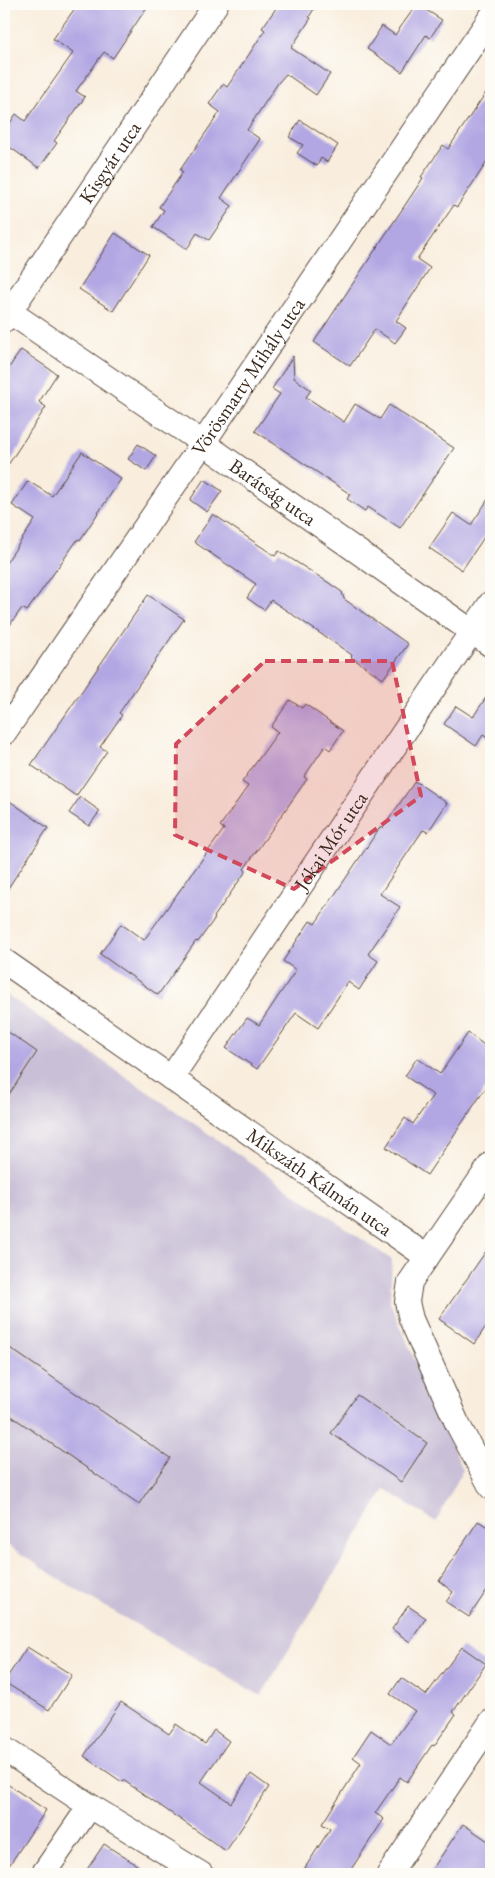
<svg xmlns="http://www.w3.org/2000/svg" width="495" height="1878" font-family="'EB Garamond',serif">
	<rect width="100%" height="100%" fill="#fdfcf7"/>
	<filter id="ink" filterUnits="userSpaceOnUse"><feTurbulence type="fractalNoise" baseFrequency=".02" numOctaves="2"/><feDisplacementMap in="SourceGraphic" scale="10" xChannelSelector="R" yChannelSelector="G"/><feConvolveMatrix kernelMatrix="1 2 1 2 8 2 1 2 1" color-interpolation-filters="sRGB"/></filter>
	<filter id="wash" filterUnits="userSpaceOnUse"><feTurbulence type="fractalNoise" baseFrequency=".0096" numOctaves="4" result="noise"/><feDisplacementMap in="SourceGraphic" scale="20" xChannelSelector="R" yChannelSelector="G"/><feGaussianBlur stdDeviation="1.12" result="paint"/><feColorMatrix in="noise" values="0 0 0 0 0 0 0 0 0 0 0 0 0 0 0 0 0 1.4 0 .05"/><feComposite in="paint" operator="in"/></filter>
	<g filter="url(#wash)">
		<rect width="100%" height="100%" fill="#f9eede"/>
		<!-- industrial -->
		<polygon fill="#c9bfd7" points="4,993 392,1260 390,1302 463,1470 436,1522 385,1489 261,1696 78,1591 4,1543"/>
		<g id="blocks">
			<!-- building -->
			<g fill="#b2a7e3">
				<polygon points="78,4 149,4 113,58 104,52 76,91 85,97 54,141 57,143 39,168 4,143 4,132 16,114 25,121 73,53 53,39"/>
				<polygon points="279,4 317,4 309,17 311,18 291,48 330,74 316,95 286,74 278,83 247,130 260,139 221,198 232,206 209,240 197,233 187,249 153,227 164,210 159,207 183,172 180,170 220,112 209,104 223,84 227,87 244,62 265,30 262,28"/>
				<polygon points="417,4 442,20 430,38 426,35 402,72 367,49 382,26 395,35"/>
				<polygon points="491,85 491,156 457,207 454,205 417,259 430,268 396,321 406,328 395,343 375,329 350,366 314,342 423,178 421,177 443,145 448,149"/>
				<polygon points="300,120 338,145 327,162 321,158 317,166 297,153 303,145 289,137"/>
				<polygon points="115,233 149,255 113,311 79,289"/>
				<polygon points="21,350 57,374 39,402 46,407 4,471 4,375"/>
				<polygon points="293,356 294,378 311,390 306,397 344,422 355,404 380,419 389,405 454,448 400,528 368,507 365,511 347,499 350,494 255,431 280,394 272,389"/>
				<polygon points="138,444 156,456 146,471 128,459"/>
				<polygon points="82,452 121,479 80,540 78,539 27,611 22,608 4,633 4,566 35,520 12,505 28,481 52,496"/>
				<polygon points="204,479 222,491 207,512 190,500"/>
				<polygon points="491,495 491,527 462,570 429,548 453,513 471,525"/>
				<polygon points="213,514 275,556 279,551 326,581 342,592 344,599 408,644 383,679 351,657 352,655 271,600 264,610 247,598 256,584 194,542"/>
				<polygon points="148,595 184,619 119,713 122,715 100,747 107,751 76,796 31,765"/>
				<polygon points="491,690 491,740 483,735 476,746 444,724 456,706 473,717"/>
				<polygon points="290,700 302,708 305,704 343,731 330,750 325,746 304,777 307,779 244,869 246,871 214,917 215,918 198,942 196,941 158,995 100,954 121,924 144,940 224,829 220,826 248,786 242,782 278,732 271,727"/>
				<polygon points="415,781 447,803 428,832 423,830 380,894 400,907 368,954 378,961 359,990 348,982 318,1028 296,1013 257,1069 226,1048 247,1018 259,1025 296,970 283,961 310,921 315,924 381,826 383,828"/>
				<polygon points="4,797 48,828 4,894"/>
				<polygon points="80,797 100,811 89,826 69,813"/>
				<polygon points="4,1029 37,1052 4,1102"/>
				<polygon points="468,1033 491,1050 491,1080 427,1175 386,1147 405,1118 413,1124 433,1095 405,1076 417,1058 440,1074"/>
				<polygon points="491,1244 491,1319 474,1344 439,1319"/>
				<polygon points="4,1344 170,1458 139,1504 4,1411"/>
				<polygon points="357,1395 427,1443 401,1482 331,1433"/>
				<polygon points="478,1521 491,1529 491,1584 469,1617 446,1602 453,1592 439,1581"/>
				<polygon points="408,1606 426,1618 410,1642 392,1629"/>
				<polygon points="27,1647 72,1675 49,1710 4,1682"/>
				<polygon points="462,1647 486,1664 453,1712 456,1714 434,1746 432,1745 407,1782 400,1777 375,1813 384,1819 348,1874 301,1874 330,1829 322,1824 361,1763 353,1757 371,1730 391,1744 415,1711 390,1694 401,1678 426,1695"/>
				<polygon points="121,1702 169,1734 176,1724 205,1744 214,1730 229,1741 201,1782 231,1803 251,1774 269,1787 226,1851 123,1780 122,1782 84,1756"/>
				<polygon points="4,1782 46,1810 4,1873"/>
				<polygon points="463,1824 491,1843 491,1874 429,1874"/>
				<polygon points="104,1844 151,1874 84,1874"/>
			</g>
		</g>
	</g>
	<g filter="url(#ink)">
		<use href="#blocks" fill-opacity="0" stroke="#58473b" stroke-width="1"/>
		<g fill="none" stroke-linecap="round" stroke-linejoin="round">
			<!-- street casing -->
			<g stroke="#58473b" stroke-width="26">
				<g id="street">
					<path id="s1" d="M4,308L203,443L491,645"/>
					<path id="s2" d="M4,320L216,4"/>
					<path id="s3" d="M4,733L203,443L491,17"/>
					<path id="s4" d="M4,961L427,1257"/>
					<path id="s5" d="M171,1078L491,603"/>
					<polyline points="491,1164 410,1282 407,1302 411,1319 457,1423 491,1487"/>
					<polyline points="4,1749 90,1806 201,1874"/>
					<polyline points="43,1874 90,1806"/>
					<polyline points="389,1874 491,1722"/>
				</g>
			</g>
			<!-- street -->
			<use href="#street" stroke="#fff" stroke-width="24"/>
		</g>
	</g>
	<!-- marked area -->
	<path fill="#d1495b" fill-opacity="0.2" stroke="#d1495b" stroke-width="4" stroke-dasharray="10 6" stroke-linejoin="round" d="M265,661H392L421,796L294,889L175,835L176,744Z"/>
	<g text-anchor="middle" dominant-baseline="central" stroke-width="4.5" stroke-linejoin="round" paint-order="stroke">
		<!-- street labels -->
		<g font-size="20" fill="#3b2a1e" stroke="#fdfcf7">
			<text stroke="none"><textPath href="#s2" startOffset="190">Kisgyár utca</textPath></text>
			<text stroke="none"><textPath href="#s3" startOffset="432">Vörösmarty Mihály utca</textPath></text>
			<text stroke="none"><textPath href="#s1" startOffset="326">Barátság utca</textPath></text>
			<text stroke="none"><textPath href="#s5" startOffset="286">Jókai Mór utca</textPath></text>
			<text stroke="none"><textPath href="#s4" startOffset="385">Mikszáth Kálmán utca</textPath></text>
		</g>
	</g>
	<!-- margin -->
	<rect width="495" height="1878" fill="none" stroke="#fdfcf7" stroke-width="20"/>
</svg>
